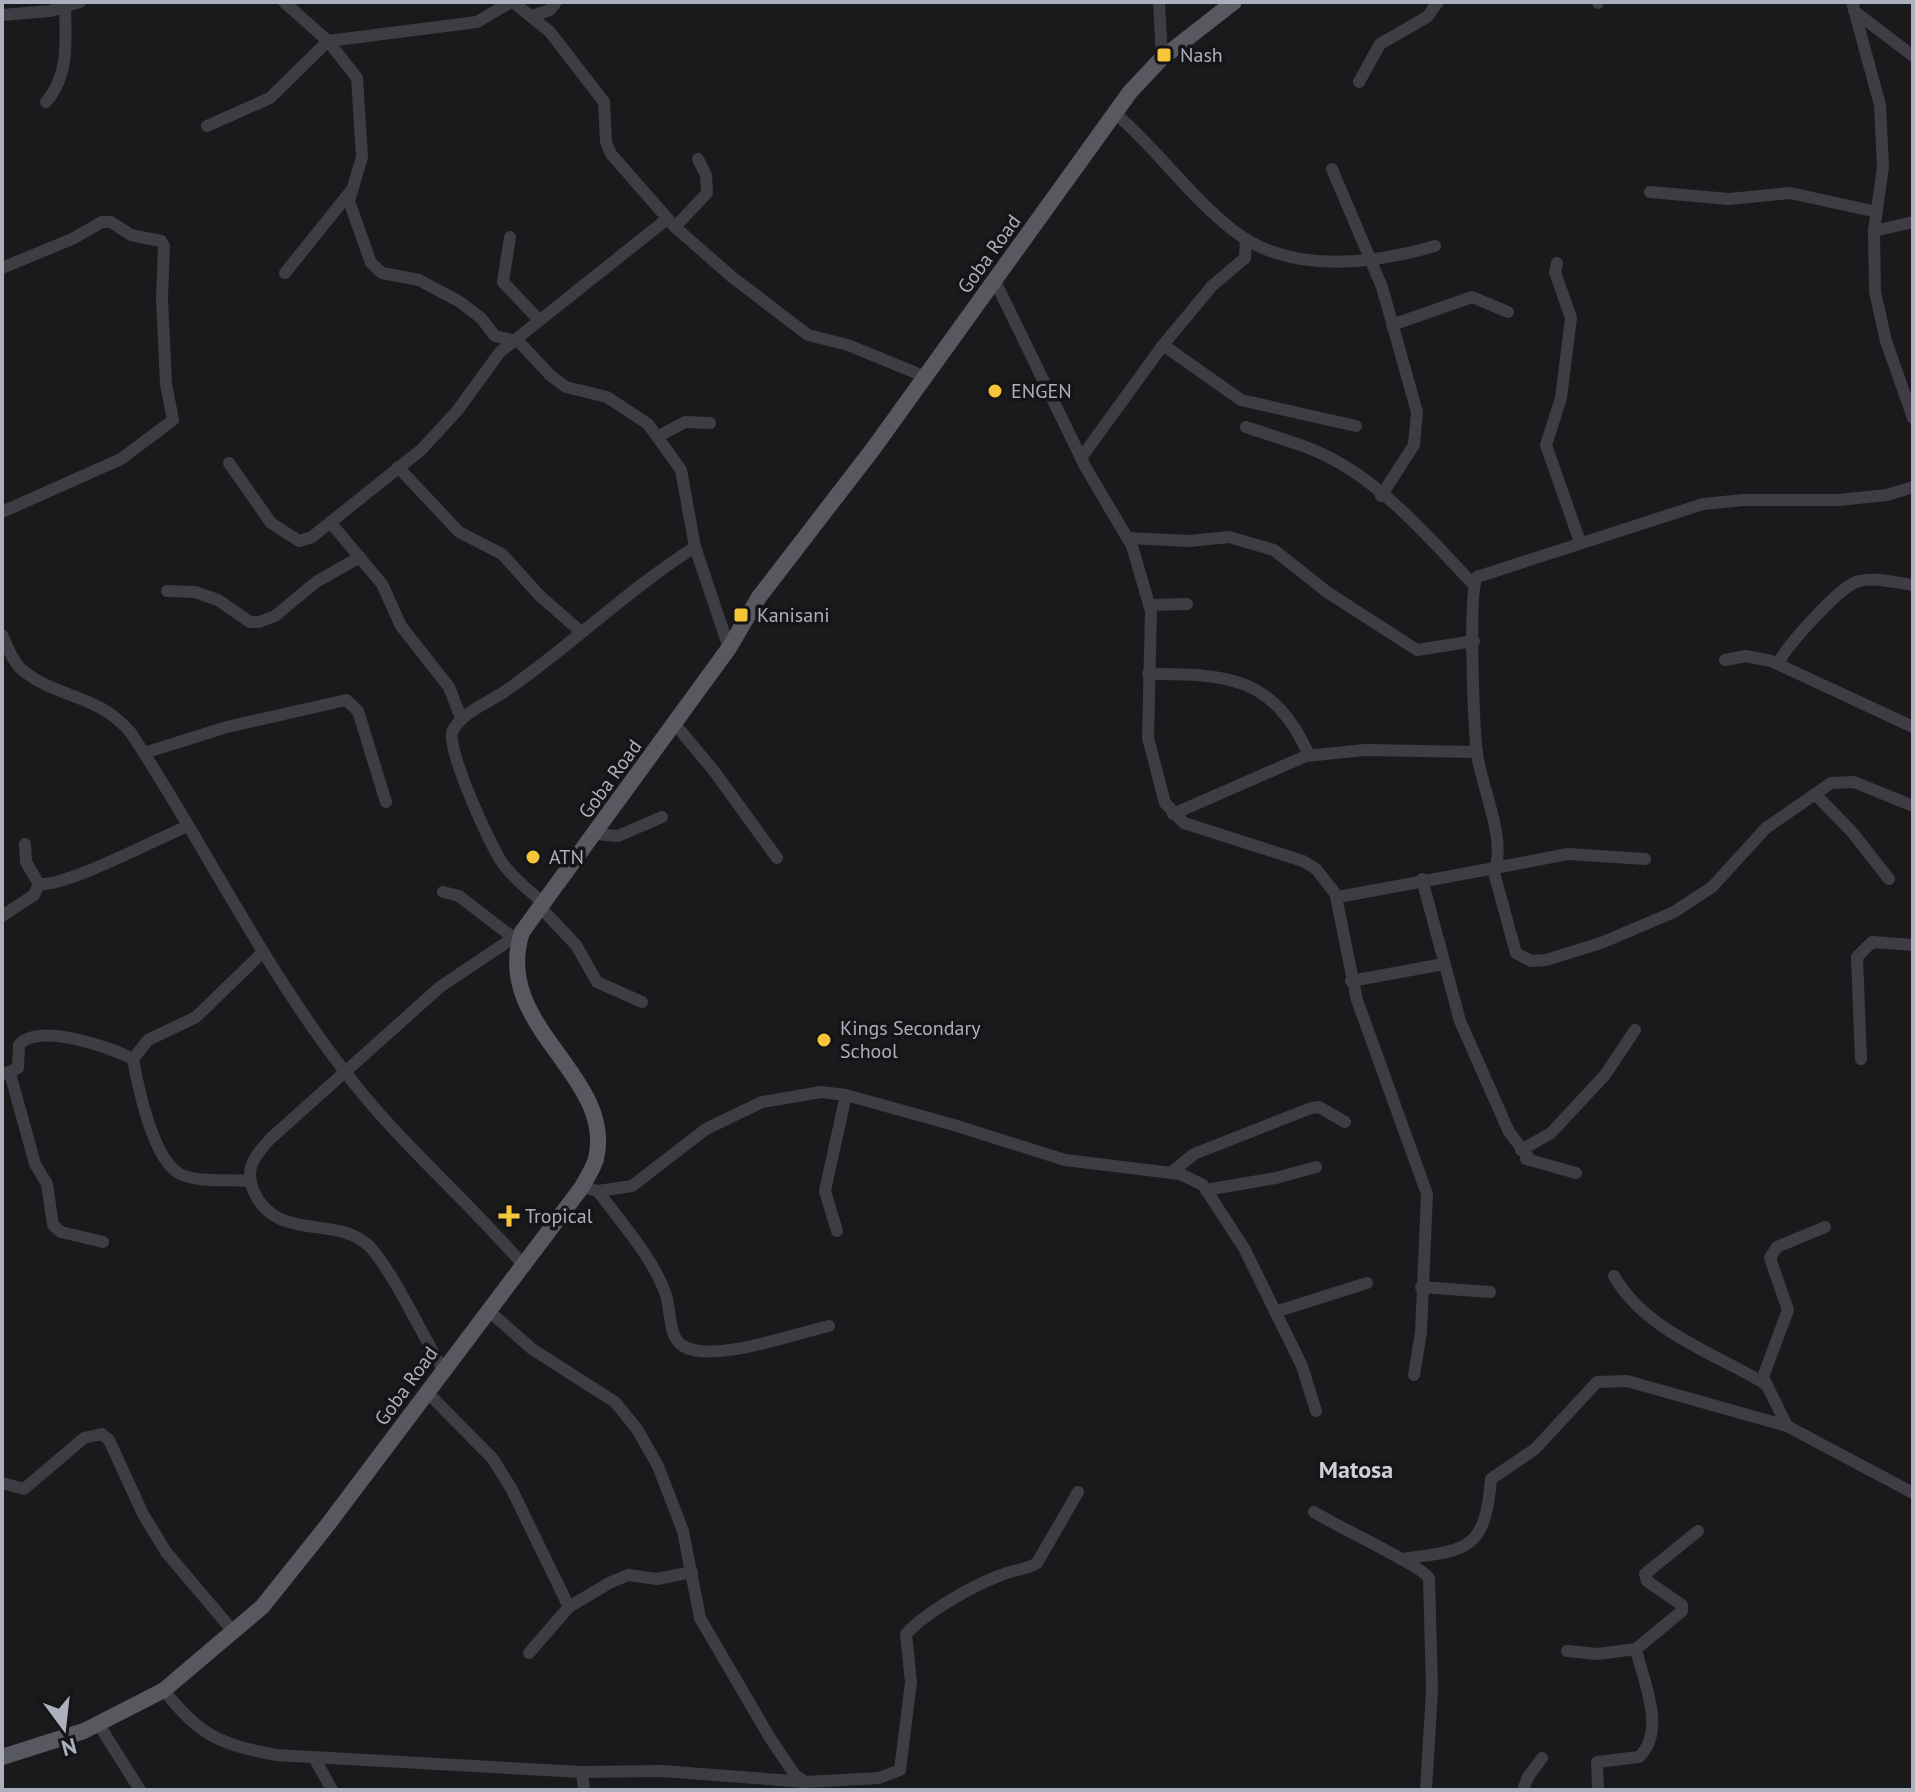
<svg xmlns="http://www.w3.org/2000/svg" width="1915" height="1792" font-family="'PT Sans',sans-serif">
	<rect width="100%" height="100%" fill="#1a1a1c"/>
	<g fill="none" stroke-linecap="round" stroke-linejoin="round">
		<!-- minor -->
		<g stroke="#3d3d43" stroke-width="12">
			<polyline points="284,2 328,41 357,78 362,157 349,201 371,263 382,273 419,280 460,302 481,318 495,336 519,342 551,376 566,387 607,397 648,424 681,470 695,547 729,648"/>
			<polyline points="513,2 550,32 604,102 606,142 611,154 675,227 732,277 808,335 848,345 926,377"/>
			<polyline points="1159,2 1162,58"/>
			<polyline points="1598,2 1598,3"/>
			<polyline points="1852,2 1880,105 1883,167 1874,231 1875,292 1886,341 1913,418"/>
			<polyline points="1854,11 1913,56"/>
			<polyline points="2,15 50,11 80,2"/>
			<polyline points="532,16 550,10 556,2"/>
			<polyline points="1359,82 1380,44 1427,17 1438,2"/>
			<path d="M46,102C69,76 66,41 65,8"/>
			<path d="M1117,115C1158,150 1191,198 1234,231C1291,275 1372,264 1435,246"/>
			<polyline points="207,126 270,98 328,41 477,22 511,2"/>
			<polyline points="1332,169 1382,287 1417,412 1414,445 1381,496"/>
			<polyline points="1650,192 1729,199 1790,193 1877,212"/>
			<polyline points="675,227 707,193 706,175 698,159"/>
			<polyline points="1874,231 1913,222"/>
			<polyline points="510,237 503,282 539,320"/>
			<polyline points="1557,263 1555,272 1571,318 1561,398 1546,445 1580,542"/>
			<polyline points="2,268 72,239 102,222 111,222 131,235 161,241 164,246 162,299 166,384 173,420 121,459 2,512"/>
			<polyline points="285,273 350,192"/>
			<path d="M994,279L1086,468L1132,546L1151,611L1148,738L1165,803L1184,823L1303,861L1316,869L1338,897L1495,868C1506,840 1481,784 1477,754C1474,728 1468,594 1477,577L1703,504L1743,500H1838L1887,495L1913,487"/>
			<polyline points="1392,325 1472,297 1508,312"/>
			<polyline points="1163,345 1241,400 1356,426"/>
			<path d="M1246,427C1275,437 1307,445 1334,460C1387,488 1433,542 1474,585"/>
			<polyline points="659,436 685,422 710,423"/>
			<polyline points="1081,458 1163,345 1212,286 1245,258 1246,239"/>
			<polyline points="229,463 271,523 299,541 312,537 421,450 457,411 500,352 667,219"/>
			<polyline points="398,467 459,532 502,554 539,595 580,631"/>
			<polyline points="330,522 382,584 401,626 449,687 461,718"/>
			<polyline points="1128,538 1189,541 1229,537 1274,550 1327,592 1417,650 1474,641"/>
			<polyline points="167,591 195,592 218,600 250,622 259,622 275,616 316,582 360,557"/>
			<polyline points="1149,605 1187,604"/>
			<path d="M2,635C8,648 14,665 26,673C61,699 98,694 131,733C205,845 263,967 346,1073C399,1143 467,1199 524,1266"/>
			<polyline points="1725,660 1746,656 1771,661 1913,727"/>
			<path d="M1778,664C1786,646 1839,588 1856,582C1874,576 1895,583 1913,585"/>
			<path d="M1148,674C1226,674 1273,675 1309,755"/>
			<polyline points="674,723 714,771 777,858"/>
			<polyline points="144,753 227,727 346,700 358,711 386,802"/>
			<polyline points="1815,794 1852,832 1889,879"/>
			<polyline points="1173,814 1306,756 1365,750 1477,752"/>
			<polyline points="595,834 618,836 662,817"/>
			<path d="M25,844L26,862L39,884C66,887 156,839 188,826"/>
			<polyline points="1495,868 1568,854 1645,859"/>
			<polyline points="1493,869 1516,953 1531,961 1546,960 1601,943 1674,912 1712,887 1766,828 1831,783 1854,782 1913,806"/>
			<polyline points="1422,879 1460,1021 1509,1132 1527,1155 1526,1159 1576,1173"/>
			<polyline points="443,892 459,896 511,936"/>
			<polyline points="1336,897 1357,1000 1427,1194 1421,1332 1414,1375"/>
			<path d="M543,903C530,891 514,879 503,864C490,845 448,753 452,732C462,712 486,704 504,692C571,646 627,590 695,547"/>
			<polyline points="540,907 576,945 597,982 642,1002"/>
			<polyline points="2,916 34,895 39,884"/>
			<polyline points="1351,981 1444,964"/>
			<polyline points="1861,1059 1857,957 1872,942 1913,945"/>
			<polyline points="10,1073 35,1164 47,1184 53,1225 61,1232 103,1242"/>
			<path d="M4,1074L18,1068L19,1045C38,1022 110,1047 133,1059"/>
			<polyline points="1521,1150 1551,1133 1605,1075 1635,1030"/>
			<polyline points="1172,1172 1194,1154 1311,1108 1319,1107 1345,1122"/>
			<path d="M249,1181C229,1179 198,1183 180,1174C153,1160 138,1087 133,1059L148,1040L196,1017L262,953"/>
			<polyline points="582,1187 598,1191 632,1186 706,1129 762,1102 821,1092 846,1095 954,1125 1065,1160 1180,1174 1203,1185 1244,1248 1302,1366 1316,1411"/>
			<polyline points="1206,1190 1276,1178 1316,1167"/>
			<path d="M598,1191C621,1223 653,1257 666,1295C671,1310 668,1337 683,1346C713,1364 796,1333 829,1326"/>
			<polyline points="837,1231 825,1191 846,1095"/>
			<path d="M1614,1276C1645,1330 1711,1352 1764,1383"/>
			<polyline points="1421,1287 1490,1292"/>
			<path d="M489,1311L532,1349L615,1402L637,1429L658,1466L683,1531L700,1618L770,1738L795,1775L805,1782L879,1778L900,1770L911,1682L906,1634C926,1612 974,1585 1001,1575C1013,1570 1026,1570 1037,1563L1078,1492"/>
			<polyline points="1275,1312 1367,1283"/>
			<path d="M442,1368C423,1336 393,1272 370,1247C338,1214 277,1243 254,1192C244,1168 254,1157 270,1139L440,987L522,932"/>
			<polyline points="427,1392 493,1459 511,1488 569,1607"/>
			<polyline points="1787,1426 1763,1377 1788,1310 1770,1258 1777,1247 1825,1227"/>
			<polyline points="2,1483 24,1489 84,1438 102,1434 109,1440 143,1514 166,1552 233,1631"/>
			<path d="M1314,1512C1334,1525 1422,1566 1429,1578L1432,1690L1426,1790"/>
			<path d="M1401,1559C1468,1550 1485,1551 1491,1479L1535,1449L1597,1382L1627,1381L1787,1426L1913,1493"/>
			<polyline points="1567,1651 1598,1654 1636,1649"/>
			<polyline points="529,1653 569,1607 609,1583 628,1575 657,1579 692,1572"/>
			<path d="M164,1690C199,1736 220,1744 276,1755L582,1772L662,1771L805,1782"/>
			<polyline points="99,1725 140,1790"/>
			<polyline points="315,1759 332,1790"/>
			<polyline points="582,1772 584,1790"/>
			<polyline points="1523,1790 1528,1777 1542,1758"/>
			<path d="M1598,1790L1597,1762L1639,1757C1667,1730 1643,1681 1636,1649L1682,1611V1605L1647,1581L1645,1574L1698,1531"/>
		</g>
		<!-- major -->
		<path stroke="#575860" stroke-width="16" d="M2,1757L84,1731L164,1690L262,1607L326,1527L582,1187C586,1179 593,1169 596,1159C616,1075 491,1027 522,932L729,648L759,597L873,449L1130,92L1162,58L1234,2"/>
	</g>
	<!-- markers -->
	<g fill="#f6c638" stroke="#151517" stroke-width="3">
		<rect x="1156" y="47" width="16" height="16" rx="4"/>
		<circle cx="995" cy="391" r="8"/>
		<rect x="733" y="607" width="16" height="16" rx="4"/>
		<circle cx="533" cy="857" r="8"/>
		<circle cx="824" cy="1040" r="8"/>
		<path d="M505 1204h8v8h8v8h-8v8h-8v-8h-8v-8h8z"/>
	</g>
	<g text-anchor="middle" dominant-baseline="central" stroke-width="7" stroke-linejoin="round" paint-order="stroke">
		<!-- poi labels -->
		<g font-size="20" fill="#acb0bc" stroke="#151517" text-anchor="start">
			<text x="1180" y="55">Nash</text>
			<text x="1011" y="391">ENGEN</text>
			<text x="757" y="615">Kanisani</text>
			<text x="549" y="857">ATN</text>
			<text x="840" y="1028">Kings Secondary<tspan x="840" dy="23">School</tspan></text>
			<text x="525" y="1216">Tropical</text>
		</g>
		<!-- street labels -->
		<g font-size="20" fill="#acb0bc" stroke="#151517">
			<text transform="translate(989 254) rotate(-54)">Goba Road</text>
			<text transform="translate(610 779) rotate(-54)">Goba Road</text>
			<text transform="translate(406 1386) rotate(-54)">Goba Road</text>
		</g>
		<!-- quarter labels -->
		<g font-size="24" font-weight="bold" fill="#cdcfd8" stroke="#151517">
			<text x="1356" y="1469">Matosa</text>
		</g>
	</g>
	<!-- border -->
	<rect width="1915" height="1792" fill="none" stroke="#acb0bc" stroke-width="8"/>
	<!-- north arrow -->
	<g transform="translate(64 1728) rotate(165)" stroke="#151517" stroke-width="6" paint-order="stroke">
	<path d="M0-6L14 30L0 20L-14 30Z" fill="#acb0bc"/>
	<text y="-12" font-size="22" font-weight="bold" text-anchor="middle" fill="#acb0bc">N</text>
	</g>
</svg>
